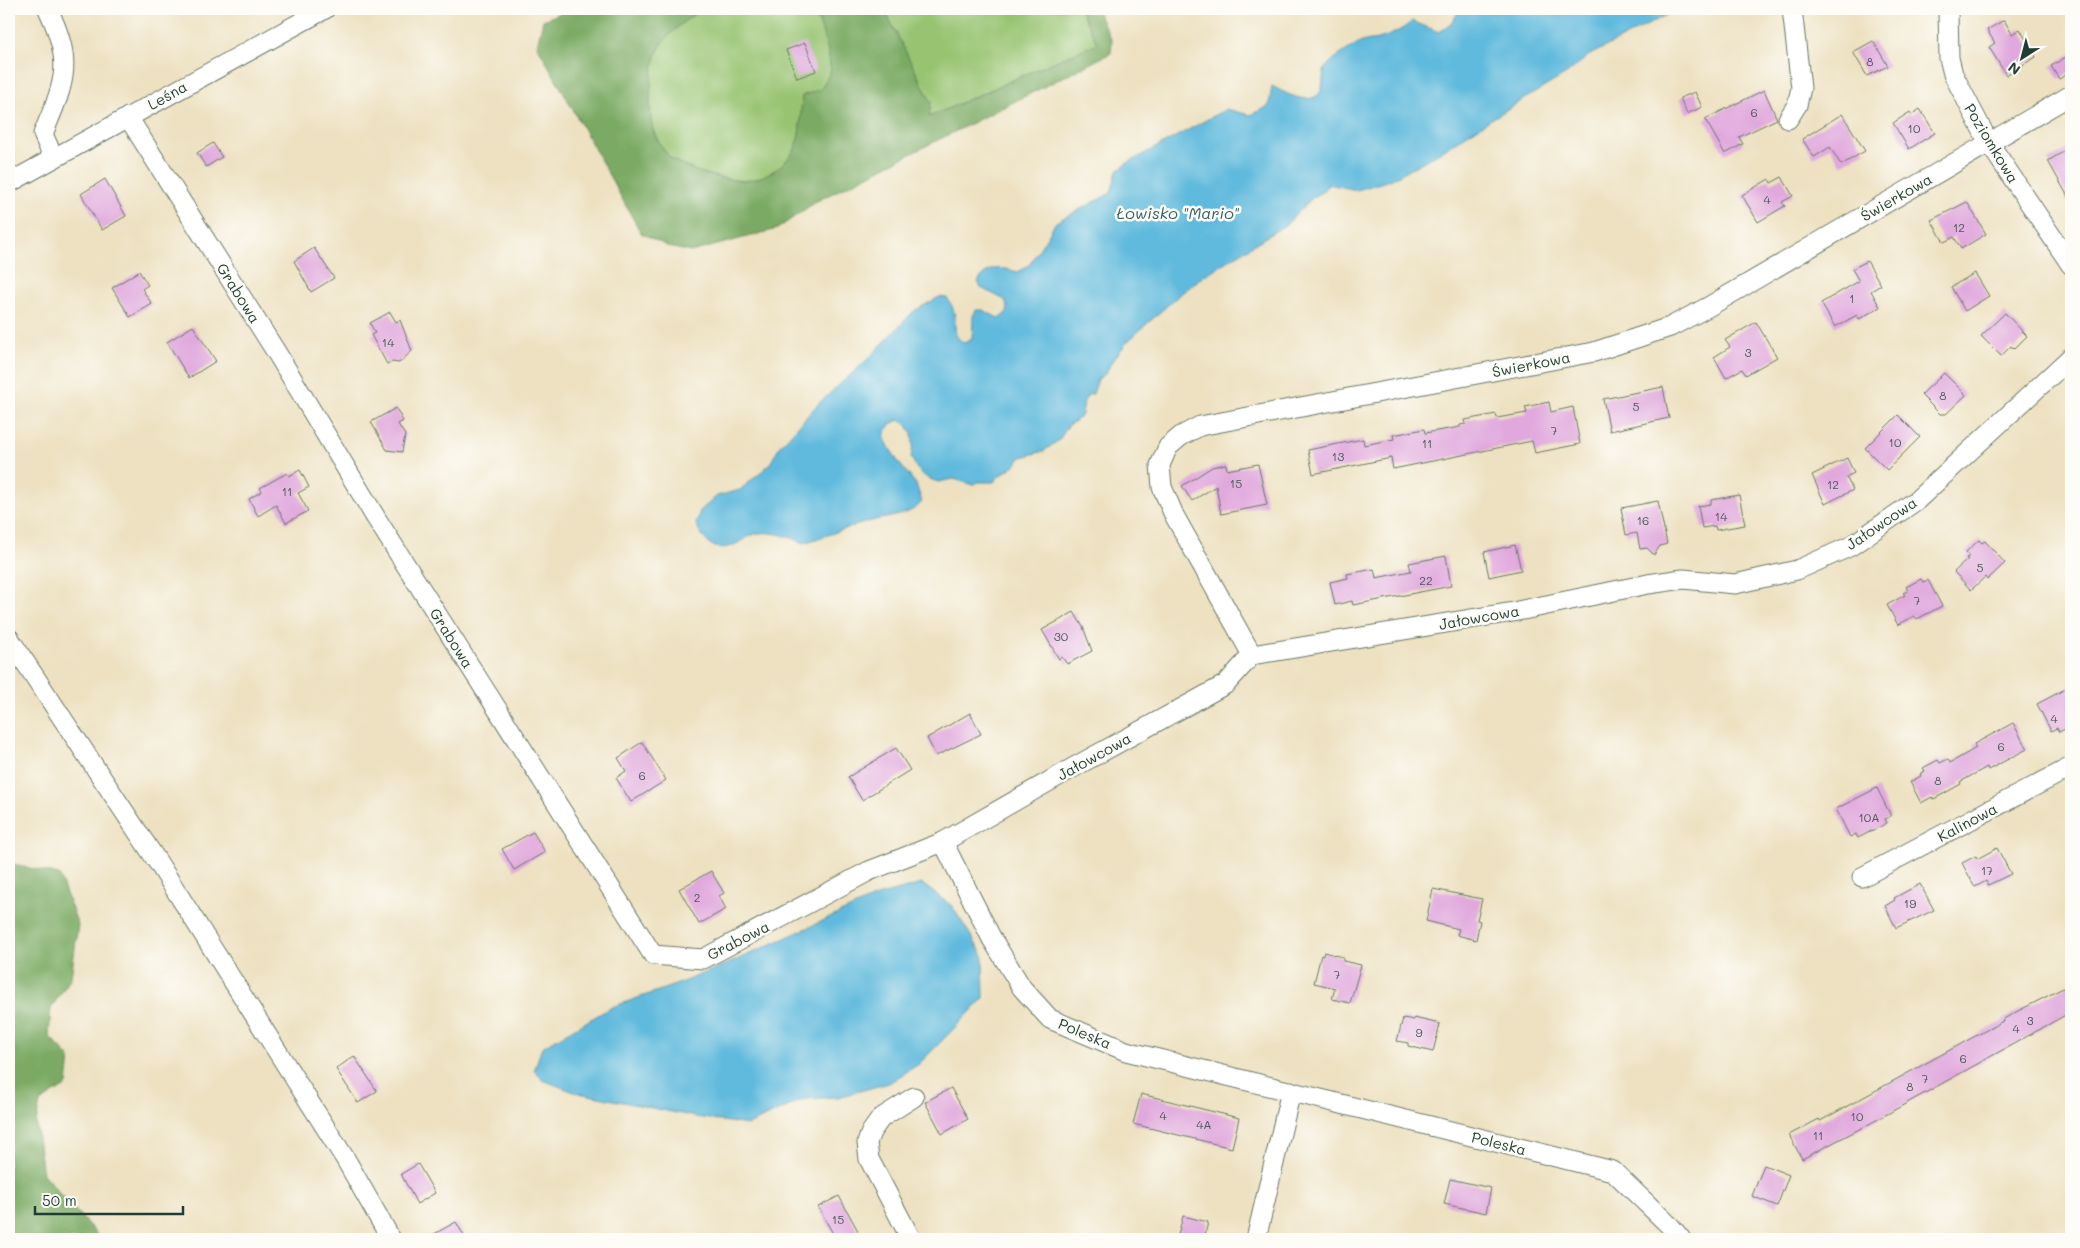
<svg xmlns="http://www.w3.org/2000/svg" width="2080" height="1248" font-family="Mali,sans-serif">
	<rect width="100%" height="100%" fill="#fdfcf7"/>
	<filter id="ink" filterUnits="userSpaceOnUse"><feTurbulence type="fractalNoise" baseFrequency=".02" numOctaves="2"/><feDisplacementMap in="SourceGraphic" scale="10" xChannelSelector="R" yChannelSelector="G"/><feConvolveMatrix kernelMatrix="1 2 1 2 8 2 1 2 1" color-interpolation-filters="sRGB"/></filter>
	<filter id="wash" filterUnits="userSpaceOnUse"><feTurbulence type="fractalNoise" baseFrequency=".0096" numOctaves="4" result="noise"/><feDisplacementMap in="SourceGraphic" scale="20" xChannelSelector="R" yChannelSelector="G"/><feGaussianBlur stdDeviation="1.12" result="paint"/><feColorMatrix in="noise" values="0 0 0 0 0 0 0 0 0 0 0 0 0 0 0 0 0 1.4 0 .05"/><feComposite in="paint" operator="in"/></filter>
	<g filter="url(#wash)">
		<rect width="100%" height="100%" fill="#ede1c1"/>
		<!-- green -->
		<g fill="#98c472" stroke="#5c8053">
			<path d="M702,9H748L768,18L778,9H815L828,50L831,71L821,89L802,96C801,110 801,136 795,149C786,165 768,177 750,180C732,183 679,169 668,155C663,149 657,140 654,132C647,114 650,63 660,47C671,30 686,20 702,9Z"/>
			<polygon points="884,9 1080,9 1097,43 928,117 931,102"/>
		</g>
		<!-- forest -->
		<g fill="#7aaa64" stroke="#4c744c">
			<path d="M571,9H702C686,20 671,30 660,47C650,63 647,114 654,133C657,140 663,149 668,155C679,169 732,184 750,180C768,177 786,165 795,149C801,136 801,110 802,96L821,89L831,71L828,50L815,9H884L931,102L929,117L1097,43L1080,9H1096L1112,41L1111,53L817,201L777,229L691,252L669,247L641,233L537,45L543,20Z"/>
			<polygon points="748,9 778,9 768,18"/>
			<polygon points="9,863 59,875 78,925 71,978 51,1008 49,1036 70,1058 67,1085 40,1102 36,1123 43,1174 101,1239 9,1239"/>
		</g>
		<!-- water -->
		<g fill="#60badd" stroke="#407c88">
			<path d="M1460,9H1678L1588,56L1568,73L1501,113L1433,156L1390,180L1357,190L1328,184L1324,191L1314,196L1288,223L1208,273L1179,295L1128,341L1112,361L1106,373L1098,379L1093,394H1089L1084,401L1082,415L1076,421L1069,424L1059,440L1044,451L1022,457L1015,465L999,476L994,482H978L973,485L954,479L938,482L927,478L917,469L911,457L913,446L912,433L906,424L899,420L890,424L884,436L889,447L899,463L916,484L922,502C909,517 889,516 871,521C849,527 826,536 804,543C791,537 774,531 759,533C748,535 741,543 731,546C712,553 703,539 696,524L700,511L717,496L740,490L770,464L779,447L817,405L869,358L914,311L939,297L947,298C949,301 952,305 953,309C958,322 950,334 964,343L972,339L973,316L976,310H983L998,318L1006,314L1008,307L1005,300L981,288L978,282C988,265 1001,267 1018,272L1030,264L1056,222L1111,193L1117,171L1126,164L1226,109L1250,115L1269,106L1272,86C1284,92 1298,101 1312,98C1328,94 1319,75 1327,66C1332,59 1354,45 1362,42C1367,40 1373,40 1378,39C1389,36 1403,30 1412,21L1439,32L1451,24Z"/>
			<polygon points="922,884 952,906 983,955 984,998 919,1064 889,1083 838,1097 805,1099 748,1125 696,1117 574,1092 543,1080 534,1071 542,1047 612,1007 675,985 734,961 880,895"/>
		</g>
		<g id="blocks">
			<!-- building -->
			<g fill="#e0a8dd">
				<polygon points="2004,20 2012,34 2020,29 2036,57 2006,75 1989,47 1995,43 1987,30"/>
				<polygon points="1873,41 1888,66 1867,76 1853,52"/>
				<polygon points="805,43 816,71 797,78 786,50"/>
				<polygon points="2071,54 2071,72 2059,79 2051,66"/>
				<polygon points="1764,90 1777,119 1739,137 1743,144 1725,154 1705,119"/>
				<polygon points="1695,92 1702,107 1687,114 1680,98"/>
				<polygon points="1920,109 1935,133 1909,149 1893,123 1910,112 1911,115"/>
				<polygon points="1842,114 1865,151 1841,165 1830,147 1814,157 1802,139"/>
				<polygon points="213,143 222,157 206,167 197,153"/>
				<polygon points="2071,147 2071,202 2048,161"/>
				<polygon points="1782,177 1793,196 1782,202 1785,206 1758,222 1742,195 1769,179 1771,183"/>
				<polygon points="105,179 126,216 102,230 81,194"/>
				<polygon points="1967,202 1986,234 1961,249 1954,237 1944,242 1931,220"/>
				<polygon points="314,248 334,278 311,292 294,261"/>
				<polygon points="1867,261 1881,285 1871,291 1880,307 1859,319 1857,315 1835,327 1821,303 1859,281 1852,269"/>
				<polygon points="139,271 148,285 142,289 152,304 130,317 112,288"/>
				<polygon points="1975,273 1989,296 1965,311 1951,287"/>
				<polygon points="390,312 396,322 400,320 412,351 399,363 392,362 387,364 371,335 375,333 370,323"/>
				<polygon points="2005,313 2027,336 2014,349 2011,346 2001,356 1981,336"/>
				<polygon points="1756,322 1777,357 1746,375 1742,369 1726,378 1714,357 1730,347 1725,340"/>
				<polygon points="193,326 216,361 189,378 167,342"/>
				<polygon points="1944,373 1966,395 1946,414 1940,414 1921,395"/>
				<polygon points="1663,387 1669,418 1610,431 1603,399"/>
				<polygon points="1549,402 1551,412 1573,407 1580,444 1535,453 1532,441 1393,469 1391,458 1313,474 1308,450 1363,439 1364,445 1394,439 1393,435 1424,429 1425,433 1460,427 1460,425 1466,424 1465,420 1496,414 1497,418 1527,413 1525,407"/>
				<polygon points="396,408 403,421 398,424 405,435 402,452 387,450 371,422"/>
				<polygon points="1898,415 1920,437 1887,470 1865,448"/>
				<polygon points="1847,458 1854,473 1846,477 1853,490 1825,504 1812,475"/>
				<polygon points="1226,464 1227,470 1258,464 1267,505 1221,514 1216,486 1192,501 1182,486 1212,467"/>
				<polygon points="300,470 309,487 298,493 308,511 286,523 276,505 258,516 249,499 262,491 260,488 287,473 289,476"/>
				<polygon points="1739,495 1745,525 1716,530 1715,526 1702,528 1698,506 1711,504 1711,500"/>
				<polygon points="1658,501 1667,544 1660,546 1654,555 1647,548 1640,549 1637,533 1626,535 1621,508"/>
				<polygon points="1979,540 1982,543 1985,541 2005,563 1987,580 1985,577 1971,590 1954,572 1968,559 1966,558 1969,556 1966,552"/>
				<polygon points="1515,545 1521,570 1489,577 1484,552"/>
				<polygon points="1446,556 1451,586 1353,605 1352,601 1335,605 1330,582 1348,578 1347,574 1374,569 1376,578 1411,571 1409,563"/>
				<polygon points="1921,579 1923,582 1928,580 1942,606 1917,619 1914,616 1898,625 1887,605 1905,595 1903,593 1908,591 1906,587"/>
				<polygon points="1074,612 1083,627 1092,651 1067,664 1062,657 1059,659 1042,630"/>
				<polygon points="2071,686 2071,726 2059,732 2057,728 2051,731 2037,704"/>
				<polygon points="970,713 981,734 936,756 927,738"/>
				<polygon points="2013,723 2027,749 1988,770 1987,767 1960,782 1961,784 1934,799 1932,797 1921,803 1910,782 1921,776 1920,774 1925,771 1923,768 1938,760 1940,763 1948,759 1950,763 1976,748 1974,744"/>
				<polygon points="642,742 666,780 631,802 616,778 626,771 618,758"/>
				<polygon points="896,748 910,770 862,800 848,777"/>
				<polygon points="1877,788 1891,816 1885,819 1887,823 1858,838 1856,834 1850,837 1836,809"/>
				<polygon points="533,832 545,852 514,870 502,849"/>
				<polygon points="1997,848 2011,874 1988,885 1986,881 1975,887 1962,863 1976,856 1977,859"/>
				<polygon points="711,871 724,893 719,896 726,909 699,924 679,889"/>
				<polygon points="1920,884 1934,910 1896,928 1885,906 1895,900 1894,898"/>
				<polygon points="1433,889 1482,899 1477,920 1480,921 1476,940 1457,935 1459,929 1426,921"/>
				<polygon points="1324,952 1343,957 1343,961 1361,965 1350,1003 1332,999 1335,988 1314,983 1321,955 1323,956"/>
				<polygon points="2071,984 2071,1012 1871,1123 1802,1159 1789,1135 1819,1119 1820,1121 2003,1021 2002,1020 2016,1012"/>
				<polygon points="1403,1018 1414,1020 1414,1018 1440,1024 1433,1052 1408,1046 1408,1043 1397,1041"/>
				<polygon points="354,1056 377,1091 358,1103 336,1069"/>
				<polygon points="951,1088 968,1119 942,1134 925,1102"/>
				<polygon points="1141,1094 1239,1118 1232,1148 1133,1124"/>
				<polygon points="418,1164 435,1193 417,1204 401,1174"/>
				<polygon points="1764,1165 1789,1175 1777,1206 1752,1196"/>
				<polygon points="1450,1179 1491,1188 1486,1213 1444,1204"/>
				<polygon points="839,1196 858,1231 842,1239 836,1239 818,1207"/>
				<polygon points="1183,1216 1208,1222 1204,1239 1177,1239"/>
				<polygon points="456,1222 466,1239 425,1239"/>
			</g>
		</g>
	</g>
	<g filter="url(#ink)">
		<use href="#blocks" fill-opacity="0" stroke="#677665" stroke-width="1"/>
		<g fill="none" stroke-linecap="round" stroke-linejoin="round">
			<!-- minor casing -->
			<g stroke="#677665" stroke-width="21">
				<g id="minor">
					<path d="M48,9C74,64 65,81 43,134L53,157"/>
					<polyline points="1948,9 1949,58 1953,74 1989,143 2071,265"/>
					<polyline points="128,117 278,355 376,518 653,955 703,959 869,871 943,842 1076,766 1226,684 1252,655 1513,612 1648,584 1683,579 1735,584 1797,570 1851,546 1917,500 2071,357"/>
					<polyline points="1788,119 1797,105 1801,88 1792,9"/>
					<polyline points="9,183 325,9"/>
					<polyline points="9,638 159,864 346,1160 391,1239"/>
					<polyline points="1252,655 1174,515 1162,487 1160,465 1168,447 1181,436 1200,426 1594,352 1670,327 1708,307 2071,95"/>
					<polyline points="943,842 992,939 1022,988 1050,1019 1126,1051 1613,1171 1671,1227 1681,1239"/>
					<polyline points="1862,877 2071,767"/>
					<polyline points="911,1239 869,1159 867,1143 871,1132 881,1118 914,1097"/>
					<polyline points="1256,1239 1291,1091"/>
				</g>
			</g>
			<!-- minor -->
			<use href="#minor" stroke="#fff" stroke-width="19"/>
		</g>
	</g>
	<g text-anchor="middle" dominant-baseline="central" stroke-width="5" stroke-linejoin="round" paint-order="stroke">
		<!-- number labels -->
		<g font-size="12" fill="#4f585e">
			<text x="1870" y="61">8</text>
			<text x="1754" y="112">6</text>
			<text x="1914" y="128">10</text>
			<text x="1767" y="199">4</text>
			<text x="1959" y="227">12</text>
			<text x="1852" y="298">1</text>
			<text x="388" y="342">14</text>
			<text x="1748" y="352">3</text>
			<text x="1943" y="395">8</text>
			<text x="1636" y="406">5</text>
			<text x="1554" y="430">7</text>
			<text x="1895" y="442">10</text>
			<text x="1427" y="443">11</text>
			<text x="1338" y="456">13</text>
			<text x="1236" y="483">15</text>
			<text x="1833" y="484">12</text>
			<text x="287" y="491">11</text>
			<text x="1721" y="516">14</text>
			<text x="1643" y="520">16</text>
			<text x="1980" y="567">5</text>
			<text x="1426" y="580">22</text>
			<text x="1917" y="600">7</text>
			<text x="1061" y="636">30</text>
			<text x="2054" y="718">4</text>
			<text x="2001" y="746">6</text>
			<text x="642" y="775">6</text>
			<text x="1938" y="780">8</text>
			<text x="1869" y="817">10A</text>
			<text x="1987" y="870">17</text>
			<text x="697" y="897">2</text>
			<text x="1910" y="903">19</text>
			<text x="1337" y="974">7</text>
			<text x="2030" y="1020">3</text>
			<text x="2016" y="1028">4</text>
			<text x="1419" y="1032">9</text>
			<text x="1963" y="1058">6</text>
			<text x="1925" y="1078">7</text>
			<text x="1910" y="1086">8</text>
			<text x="1163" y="1115">4</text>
			<text x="1857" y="1116">10</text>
			<text x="1204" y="1124">4A</text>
			<text x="1818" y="1135">11</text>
			<text x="838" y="1219">15</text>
		</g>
		<!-- street labels -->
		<g font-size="15" fill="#1f3d34" stroke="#fdfcf7">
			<text transform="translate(167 95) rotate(-29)">Leśna</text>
			<text transform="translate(1992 143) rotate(59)">Poziomkowa</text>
			<text transform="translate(1896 197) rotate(-30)">Świerkowa</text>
			<text transform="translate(239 293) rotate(58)">Grabowa</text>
			<text transform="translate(1531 364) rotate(-11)">Świerkowa</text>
			<text transform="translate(1881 523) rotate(-34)">Jałowcowa</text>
			<text transform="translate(1479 617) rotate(-10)">Jałowcowa</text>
			<text transform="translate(452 638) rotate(58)">Grabowa</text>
			<text transform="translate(1094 756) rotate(-29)">Jałowcowa</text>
			<text transform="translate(1967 822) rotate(-28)">Kalinowa</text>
			<text transform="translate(738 940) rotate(-27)">Grabowa</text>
			<text transform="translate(1085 1033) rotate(23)">Poleska</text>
			<text transform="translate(1499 1143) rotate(14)">Poleska</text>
		</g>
		<!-- water labels -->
		<g font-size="16" font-style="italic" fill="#326267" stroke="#fdfcf7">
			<text x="1178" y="212">Łowisko "Mario"</text>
		</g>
	</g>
	<!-- margin -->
	<rect width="2080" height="1248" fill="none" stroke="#fdfcf7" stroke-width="30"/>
	<!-- north arrow -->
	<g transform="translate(2022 58) rotate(216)" stroke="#fdfcf7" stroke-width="4" paint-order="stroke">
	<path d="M0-4L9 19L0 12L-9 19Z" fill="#1f3d34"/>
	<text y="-8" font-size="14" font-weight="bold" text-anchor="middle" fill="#1f3d34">N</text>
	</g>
	<!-- scale -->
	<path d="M35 1206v8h148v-8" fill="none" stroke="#1f3d34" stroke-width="2.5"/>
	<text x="42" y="1206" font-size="15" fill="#1f3d34" stroke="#fdfcf7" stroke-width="4" paint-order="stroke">50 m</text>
</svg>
